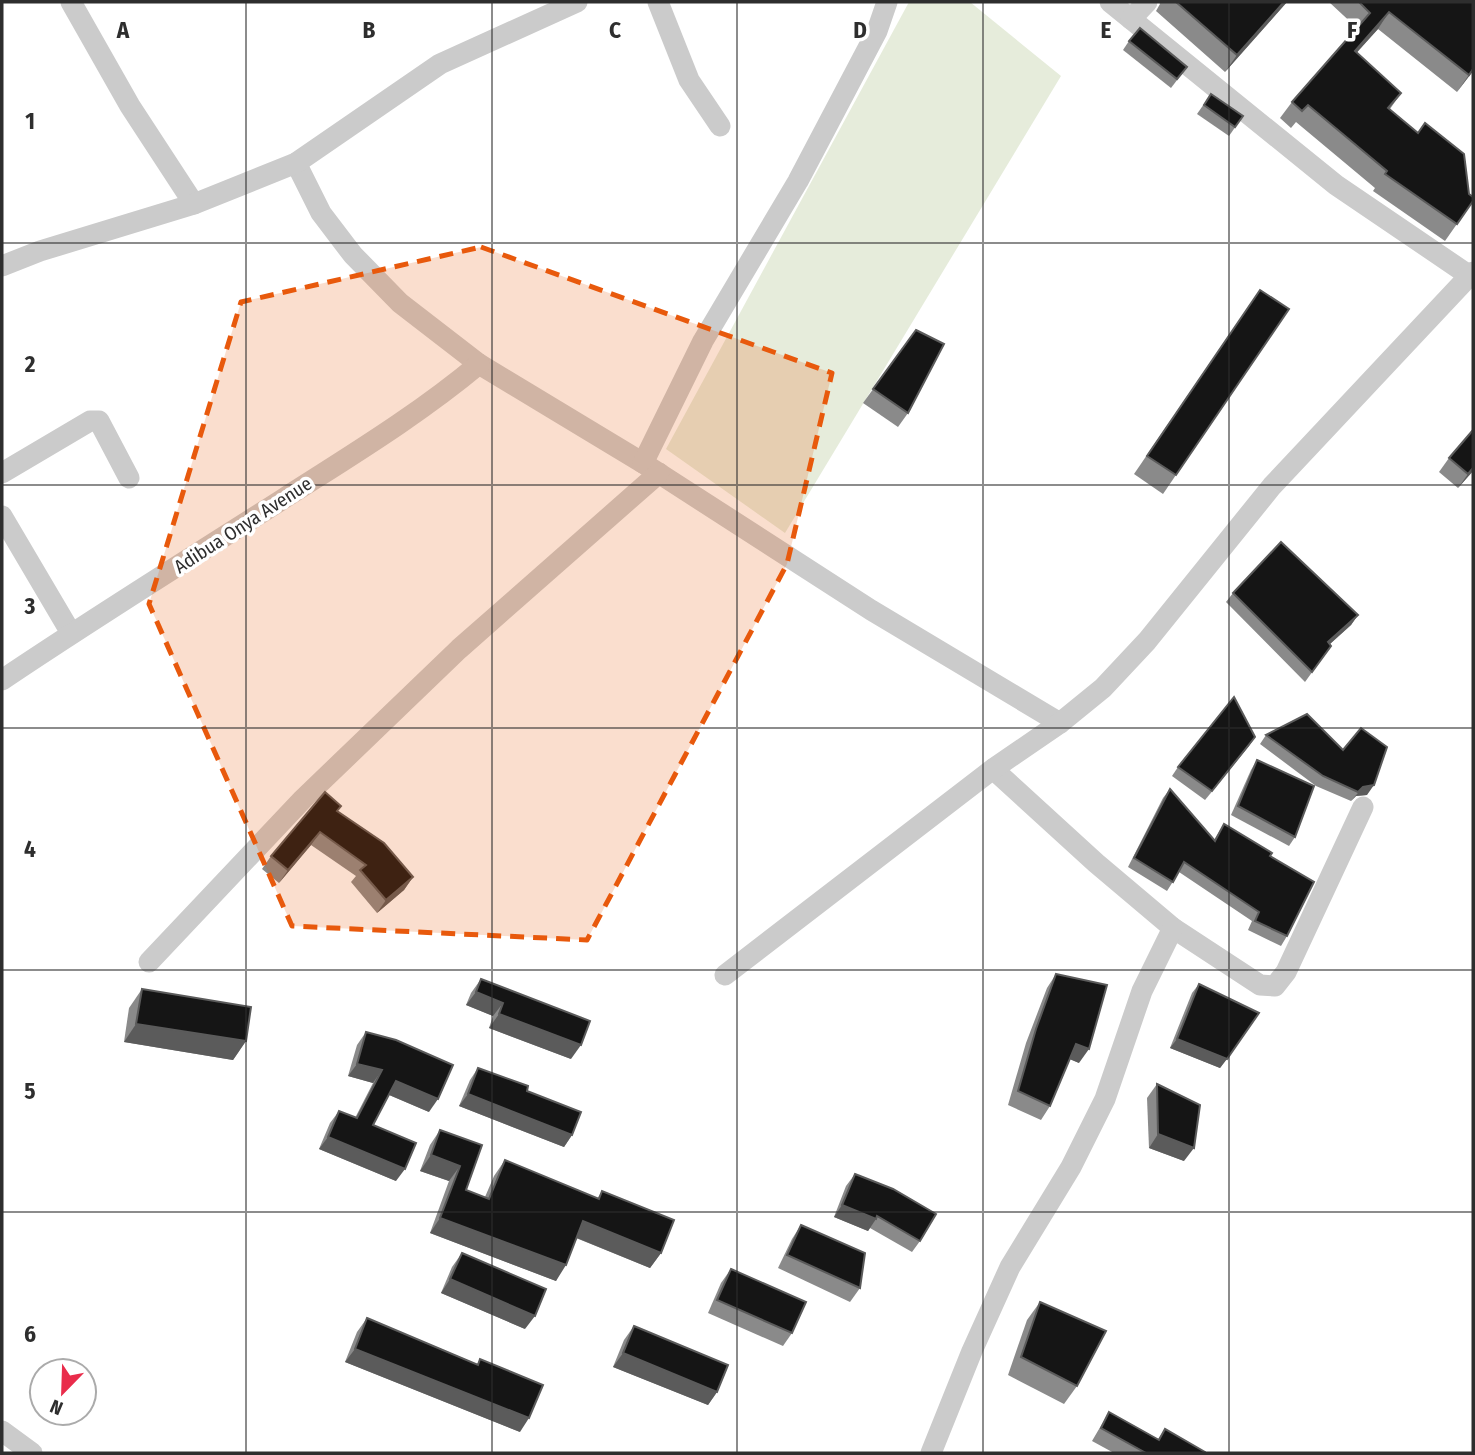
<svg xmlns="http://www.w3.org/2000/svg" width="1475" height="1455" font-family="'Fira Sans Condensed',sans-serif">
	<rect width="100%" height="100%" fill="#fff"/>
	<!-- green -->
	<polygon fill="#e6ecdb" points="909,2 970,2 1061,76 785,533 666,449"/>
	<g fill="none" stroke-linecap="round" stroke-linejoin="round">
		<!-- minor -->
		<g stroke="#cbcbcb" stroke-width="21">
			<polyline points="71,2 130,106 194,204"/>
			<polyline points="658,2 689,80 720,126"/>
			<polyline points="1110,2 1336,185 1470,276"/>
			<polyline points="1131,19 1147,2"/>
			<polyline points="296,163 321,213 353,255 400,303 479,364 643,463 871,610 1060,723"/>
			<polyline points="2,266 40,251 194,204 296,163 440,64 577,2"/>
			<polyline points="643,463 703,341 798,181 847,88 877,31 887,2"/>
			<polyline points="2,473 90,421 99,421 129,478"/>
			<polyline points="2,516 71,633"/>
			<path d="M2,680C94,618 189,559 283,499C350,456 418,415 479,364"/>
			<polyline points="993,769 1096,863 1173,928 1260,985 1275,986 1286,972 1363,807"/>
			<polyline points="149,962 303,799 459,649 659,473"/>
			<polyline points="725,975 993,769 1060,723 1103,688 1147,641 1272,486 1473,272"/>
			<polyline points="2,1431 32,1453"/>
			<polyline points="931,1453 972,1351 1010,1267 1071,1167 1105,1099 1142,991 1173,928"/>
		</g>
	</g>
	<!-- wall -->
	<g fill="#8a8a8a">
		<polygon points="1159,2 1287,2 1225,72 1156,11 1160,4"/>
		<polygon points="1329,2 1411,2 1473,71 1457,92 1378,29 1356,53 1401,93 1390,109 1473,201 1445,241 1373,191 1375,188 1296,122 1291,128 1280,118 1292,102 1357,28"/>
		<polygon points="1129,41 1187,67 1171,88 1123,50"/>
		<polygon points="1211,94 1243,116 1229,136 1197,114"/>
		<polygon points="1260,290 1289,309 1163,494 1134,474"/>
		<polygon points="916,330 908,413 898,427 863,403"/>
		<polygon points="1449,458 1473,471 1458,488 1439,472"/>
		<polygon points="1233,593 1358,615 1351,625 1330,644 1331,646 1305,682 1226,602"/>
		<polygon points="1266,735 1367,795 1356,796 1351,801 1316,786 1260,744"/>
		<polygon points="1255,737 1205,800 1172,776 1178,767"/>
		<polygon points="1257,760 1295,837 1289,846 1231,815 1251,770"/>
		<polygon points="1170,789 1214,840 1224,824 1270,856 1287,936 1281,946 1248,930 1252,921 1179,872 1167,891 1128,867 1163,798"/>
		<polygon points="338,811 413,877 404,890 377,913 351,882 356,876 311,845 279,883 262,869 271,856"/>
		<polygon points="1056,974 1079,1063 1070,1059 1050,1106 1041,1120 1008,1105 1026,1043 1047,988"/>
		<polygon points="481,979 571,1059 489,1028 493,1016 466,1005 471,993"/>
		<polygon points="1199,984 1259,1013 1220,1068 1170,1048 1192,993"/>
		<polygon points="142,989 246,1041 233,1060 124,1042 129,1008"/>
		<polygon points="366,1032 429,1112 389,1095 373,1125 396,1181 319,1149 330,1123 339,1111 355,1118 373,1083 348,1076 357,1045"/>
		<polygon points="478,1068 572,1135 564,1147 459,1106 470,1080"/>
		<polygon points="1157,1084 1184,1161 1149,1148 1147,1098"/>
		<polygon points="440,1130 482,1145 466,1190 485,1197 494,1176 505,1160 597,1199 602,1191 661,1253 650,1268 576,1238 556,1281 430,1233 449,1181 420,1171 430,1145"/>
		<polygon points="855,1174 920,1241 912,1252 870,1228 868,1231 834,1217 846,1186"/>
		<polygon points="801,1225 860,1288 850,1302 778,1268 792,1239"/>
		<polygon points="462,1253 525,1329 441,1293 452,1267"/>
		<polygon points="731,1269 792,1333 783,1346 708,1313 721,1283"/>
		<polygon points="1040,1302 1077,1386 1064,1404 1008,1375 1027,1320"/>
		<polygon points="367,1318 477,1364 480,1359 520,1432 345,1362 357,1332"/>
		<polygon points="634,1326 717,1392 708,1405 613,1367 624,1340"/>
		<polygon points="1109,1412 1158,1439 1165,1429 1205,1453 1114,1453 1092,1441"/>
	</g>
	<!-- shaded-wall -->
	<g fill="#5b5b5b">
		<polygon points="1284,2 1287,2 1225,72 1237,55"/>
		<polygon points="1389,12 1378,29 1343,68 1355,51"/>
		<polygon points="1473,69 1473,71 1457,92"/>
		<polygon points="1473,468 1473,471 1458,488 1468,474"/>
		<polygon points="1358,615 1351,625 1321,652 1328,642"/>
		<polygon points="1255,737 1249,746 1205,800 1212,791"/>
		<polygon points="1374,785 1367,795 1356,796 1351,801 1363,787"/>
		<polygon points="320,832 311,845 279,883 288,870"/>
		<polygon points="413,877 404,890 377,913 386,900"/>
		<polygon points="476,992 503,1003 493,1016 466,1005"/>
		<polygon points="499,1014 581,1045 571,1059 489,1028"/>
		<polygon points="136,1024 246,1041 233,1060 124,1042"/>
		<polygon points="1177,1039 1227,1059 1220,1068 1170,1048"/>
		<polygon points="1076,1044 1089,1049 1079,1063 1067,1058"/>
		<polygon points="357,1064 382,1070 373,1083 348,1076"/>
		<polygon points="396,1081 438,1099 429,1112 387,1094"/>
		<polygon points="468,1094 572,1135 564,1147 459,1106"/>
		<polygon points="1158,1134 1194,1148 1184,1161 1149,1148"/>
		<polygon points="328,1137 405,1169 396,1181 319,1149"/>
		<polygon points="431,1155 460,1166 449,1181 420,1171"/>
		<polygon points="842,1205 876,1219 868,1231 834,1217"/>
		<polygon points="440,1218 566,1265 556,1281 430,1233"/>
		<polygon points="583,1221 661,1253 650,1268 572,1236"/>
		<polygon points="450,1279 535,1316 525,1329 441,1293"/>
		<polygon points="355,1349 529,1418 520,1432 345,1362"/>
		<polygon points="623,1353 717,1392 708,1405 613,1367"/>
	</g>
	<!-- building -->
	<g fill="#151515" stroke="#5b5b5b" stroke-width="2">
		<polygon points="1176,2 1284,2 1237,55"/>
		<polygon points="1359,2 1473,2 1473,69 1469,75 1389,12 1355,51 1401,93 1388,108 1418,133 1425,123 1464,154 1469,194 1473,197 1473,201 1457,224 1385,174 1387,171 1308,105 1302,111 1292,102 1370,13"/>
		<polygon points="1140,28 1187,67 1177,79 1129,41"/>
		<polygon points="1211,94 1243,116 1235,127 1204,105"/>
		<polygon points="1260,290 1289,309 1176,475 1147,456"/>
		<polygon points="916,330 944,344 908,413 873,389"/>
		<polygon points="1473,430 1473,468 1468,474 1449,458"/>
		<polygon points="1281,542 1358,615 1328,642 1331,646 1312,672 1233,593"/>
		<polygon points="1234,697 1255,737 1212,791 1178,767"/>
		<polygon points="1307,714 1343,750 1361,728 1387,747 1374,785 1363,787 1358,792 1323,776 1266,735"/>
		<polygon points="1257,760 1314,786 1295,837 1238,806"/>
		<polygon points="1170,789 1215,841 1224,824 1272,853 1270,856 1314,882 1287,936 1255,921 1259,912 1184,862 1173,882 1134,858"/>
		<polygon points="325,792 341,806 337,811 384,843 413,877 386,900 360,870 366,865 320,832 288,870 271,856"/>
		<polygon points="1056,974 1107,985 1089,1049 1076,1044 1050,1106 1018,1091 1036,1029"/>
		<polygon points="481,979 590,1021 581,1045 499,1014 503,1003 476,992"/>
		<polygon points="1199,984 1259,1013 1227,1059 1177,1039"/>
		<polygon points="142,989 251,1007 246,1041 136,1024"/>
		<polygon points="366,1032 396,1040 453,1065 438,1099 396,1081 373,1125 416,1143 405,1169 328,1137 339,1111 357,1118 382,1070 357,1064"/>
		<polygon points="478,1068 528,1086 527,1091 581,1112 572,1135 468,1094"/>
		<polygon points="1157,1084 1200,1105 1194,1148 1158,1134"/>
		<polygon points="440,1130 482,1145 466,1190 489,1199 505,1160 599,1199 602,1191 674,1220 661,1253 583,1221 566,1265 440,1218 460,1166 431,1155"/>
		<polygon points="855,1174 893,1189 936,1214 920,1241 877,1216 876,1219 842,1205"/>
		<polygon points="801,1225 865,1253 860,1288 787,1255"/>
		<polygon points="462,1253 546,1289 535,1316 450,1279"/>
		<polygon points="731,1269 806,1302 792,1333 717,1300"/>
		<polygon points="1040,1302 1106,1331 1077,1386 1021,1357"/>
		<polygon points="367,1318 478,1365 480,1359 543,1385 529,1418 355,1349"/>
		<polygon points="634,1326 728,1365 717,1392 623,1353"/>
		<polygon points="1109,1412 1159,1440 1165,1429 1205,1452 1205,1453 1146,1453 1101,1428"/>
	</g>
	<!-- marked area -->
	<path fill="#e8590c" fill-opacity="0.2" stroke="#e8590c" stroke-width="5" stroke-dasharray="14 9" stroke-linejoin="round" d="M481,247L832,373L787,564L587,940L292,926L149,604L241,302Z"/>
	<!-- grid -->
	<path fill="none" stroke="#2e2e2e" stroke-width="2" stroke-opacity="0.55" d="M246,2V1453M492,2V1453M737,2V1453M983,2V1453M1229,2V1453M2,243H1473M2,485H1473M2,728H1473M2,970H1473M2,1212H1473"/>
	<g text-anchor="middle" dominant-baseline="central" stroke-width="7" stroke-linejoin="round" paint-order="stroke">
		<!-- street labels -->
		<g font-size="19" fill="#2e2e2e" stroke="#fff">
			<text transform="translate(243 525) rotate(-33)">Adibua Onya Avenue</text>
		</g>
	</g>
	<g font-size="23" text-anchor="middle" font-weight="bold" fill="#2e2e2e" stroke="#fff" stroke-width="7" stroke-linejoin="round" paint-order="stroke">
		<text x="123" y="38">A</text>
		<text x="369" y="38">B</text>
		<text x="615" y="38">C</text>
		<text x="860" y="38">D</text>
		<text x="1106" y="38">E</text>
		<text x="1352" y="38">F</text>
		<text x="30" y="129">1</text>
		<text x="30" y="372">2</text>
		<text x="30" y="614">3</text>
		<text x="30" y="857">4</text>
		<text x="30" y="1099">5</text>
		<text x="30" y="1342">6</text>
	</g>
	<!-- border -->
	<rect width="1475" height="1455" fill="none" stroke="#2e2e2e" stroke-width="7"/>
	<!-- north arrow -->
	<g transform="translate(63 1392) rotate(203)"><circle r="33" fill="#ffffff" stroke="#ababab" stroke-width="2"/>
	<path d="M0-5L12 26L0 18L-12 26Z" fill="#e92c4b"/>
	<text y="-10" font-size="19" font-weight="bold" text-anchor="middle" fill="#2e2e2e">N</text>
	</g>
</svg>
